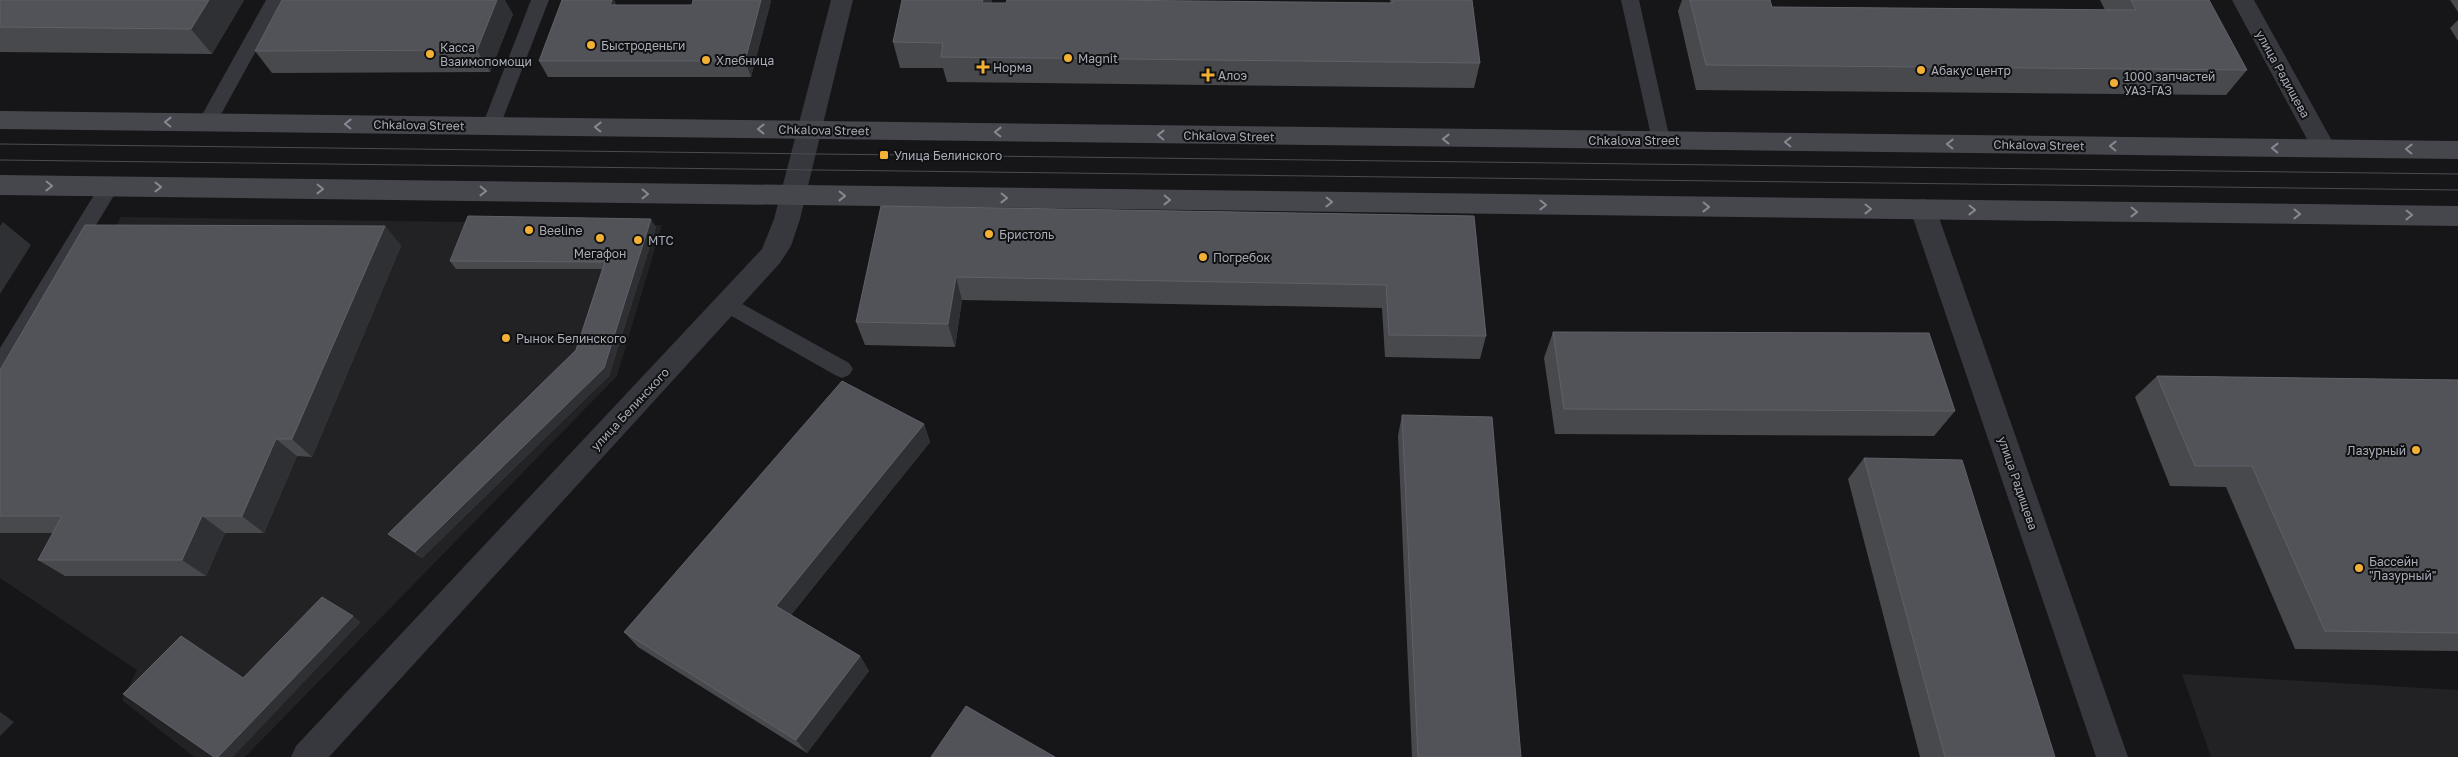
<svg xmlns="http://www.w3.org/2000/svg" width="2458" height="757" font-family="'Golos Text',sans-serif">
	<rect width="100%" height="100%" fill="#161618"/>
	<!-- built -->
	<g fill="#222225">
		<polygon points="121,217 662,225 617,376 245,757 194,757 122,700 137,670 0,578 0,420"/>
		<polygon points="2182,674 2458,690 2458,757 2211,757"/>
	</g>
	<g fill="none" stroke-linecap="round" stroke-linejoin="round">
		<!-- lane -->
		<g fill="#37383d" fill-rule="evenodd">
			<polygon points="266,0 284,0 214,127 207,129 200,127 198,122"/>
			<polygon points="531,0 549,0 500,126 498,131 491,133 484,131 482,126"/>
			<polygon points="1621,0 1639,0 1670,140 1668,145 1661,147 1654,145 1652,140"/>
			<polygon points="109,180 116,182 119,187 116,192 7,372 0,375 0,348 102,182"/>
			<polygon points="728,296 849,363 853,369 849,375 842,378 835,375 721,310 718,304 721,298"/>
		</g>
		<!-- street -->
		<g fill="#37383d" fill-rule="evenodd">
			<polygon points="831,0 853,0 800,219 791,246 780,263 329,757 291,757 296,746 762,249 774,219"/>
			<polygon points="2232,0 2254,0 2336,148 2333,154 2324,157 2315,154"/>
			<polygon points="1923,199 1932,202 1936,209 2128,757 2096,757 1910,209 1914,202"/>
		</g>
		<!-- secondary -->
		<g fill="#45474d" fill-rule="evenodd">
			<polygon points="0,111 2458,141 2458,159 0,129"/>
			<polygon points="0,175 2458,206 2458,226 0,195"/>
		</g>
		<!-- tram -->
		<g stroke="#4a4c52" stroke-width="1">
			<polyline points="0,144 2458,174"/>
			<polyline points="0,160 2458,190"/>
		</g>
	</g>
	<!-- wall -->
	<g fill="#47494d">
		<polygon points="0,0 244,0 212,54 0,52"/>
		<polygon points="562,0 614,0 616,5 692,5 771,1 751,77 548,77 539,61"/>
		<polygon points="902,0 992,0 991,3 1390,3 1390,0 1472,0 1480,63 1474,88 947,82 943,68 900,68 893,42"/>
		<polygon points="1682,0 1770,0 1772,7 2105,10 2100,0 2209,0 2247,70 2226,95 1696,90 1678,11"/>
		<polygon points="2450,0 2458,0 2458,12"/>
		<polygon points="513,14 490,72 272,73 255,51"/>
		<polygon points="2458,20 2458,41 2450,28"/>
		<polygon points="881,206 1474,216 1486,336 1480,359 1385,357 1382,308 962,300 955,347 865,345 856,322"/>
		<polygon points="385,226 401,246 312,457 297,456 264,533 225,533 206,576 65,576 38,560 53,533 0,533 0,370"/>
		<polygon points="656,227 609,376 422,558 396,540 388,534 576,350 602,269 456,269 450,261"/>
		<polygon points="1553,332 1955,411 1934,436 1555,434 1544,358"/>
		<polygon points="2157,376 2458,380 2458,651 2295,649 2226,487 2170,486 2135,397"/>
		<polygon points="1402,415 1521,757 1412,757 1398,436"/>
		<polygon points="924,424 930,442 791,615 860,656 869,671 807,753 638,647 624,632"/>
		<polygon points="1864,458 2055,757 1920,757 1848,479"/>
	</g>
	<!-- shaded-wall -->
	<g fill="#2f3033">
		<polygon points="209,0 244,0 212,54 191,29"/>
		<polygon points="497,0 505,0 513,14 490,72 477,50"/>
		<polygon points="612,0 614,0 620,14 610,5"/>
		<polygon points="761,0 770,0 771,1 751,77 745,61"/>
		<polygon points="983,0 992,0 987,29 982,3"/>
		<polygon points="651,219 656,227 609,376 422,558 415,552 604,368"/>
		<polygon points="3,222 31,245 0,294 0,226"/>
		<polygon points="385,226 401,246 312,457 292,439"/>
		<polygon points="956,277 962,300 955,347 948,324"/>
		<polygon points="924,424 930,442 786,621 776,606"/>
		<polygon points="276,439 297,456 264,533 242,516"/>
		<polygon points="202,516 225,533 206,576 182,560"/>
		<polygon points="353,616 361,622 233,757 218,757"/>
		<polygon points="181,636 191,642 252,683 243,678"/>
		<polygon points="860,656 869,671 807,753 796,740"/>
		<polygon points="0,712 14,722 0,736"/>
	</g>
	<!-- building -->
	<g fill="#525359" stroke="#5f6168">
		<polygon points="0,0 209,0 191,29 0,27"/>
		<polygon points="282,0 497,0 477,50 255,51"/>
		<polygon points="562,0 612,0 610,5 692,5 693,0 761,0 745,61 539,61"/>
		<polygon points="902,0 983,0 982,3 1006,3 1007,0 1098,0 1393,3 1393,0 1472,0 1480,63 941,57 943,43 893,42"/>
		<polygon points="1690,0 1770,0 1772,7 2136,10 2131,0 2209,0 2247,70 1706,65"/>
		<polygon points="881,206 1474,216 1486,336 1389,335 1386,285 956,277 948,324 856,322"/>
		<polygon points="468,216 651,219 604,368 415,552 388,534 576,350 605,262 450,261"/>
		<polygon points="85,225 385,226 292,439 276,439 242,516 202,516 182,560 38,560 62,516 0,516 0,370"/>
		<polygon points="1553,332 1929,333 1955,411 1564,409"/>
		<polygon points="2157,376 2458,380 2458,633 2325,631 2252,466 2195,466"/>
		<polygon points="842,381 924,424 776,606 860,656 796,740 624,632"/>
		<polygon points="1402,415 1492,417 1521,757 1418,757"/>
		<polygon points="1864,458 1962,460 2055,757 1945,757"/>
		<polygon points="322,597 353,616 218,757 214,757 123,694 181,636 243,678"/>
		<polygon points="966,706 1055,757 931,757"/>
	</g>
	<!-- one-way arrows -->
	<defs><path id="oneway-chevron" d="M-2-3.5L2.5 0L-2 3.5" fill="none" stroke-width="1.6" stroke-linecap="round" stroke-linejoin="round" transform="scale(1.25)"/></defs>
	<g stroke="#858993">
		<use href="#oneway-chevron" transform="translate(168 122) rotate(-179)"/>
		<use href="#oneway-chevron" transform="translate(348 124) rotate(-179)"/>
		<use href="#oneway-chevron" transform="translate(598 127) rotate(-179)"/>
		<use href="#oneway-chevron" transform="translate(761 129) rotate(-179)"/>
		<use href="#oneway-chevron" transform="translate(998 132) rotate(-179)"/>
		<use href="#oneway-chevron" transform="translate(1161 135) rotate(-179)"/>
		<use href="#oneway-chevron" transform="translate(1446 139) rotate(-179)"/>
		<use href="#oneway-chevron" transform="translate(1788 142) rotate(-179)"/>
		<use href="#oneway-chevron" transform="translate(1950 144) rotate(-179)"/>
		<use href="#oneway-chevron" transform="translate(2113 146) rotate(-179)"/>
		<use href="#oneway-chevron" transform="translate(2275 148) rotate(-179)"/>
		<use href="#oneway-chevron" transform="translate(2409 149) rotate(-179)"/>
		<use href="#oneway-chevron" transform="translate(49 186) rotate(1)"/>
		<use href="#oneway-chevron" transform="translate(158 187) rotate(1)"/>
		<use href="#oneway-chevron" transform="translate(320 189) rotate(1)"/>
		<use href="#oneway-chevron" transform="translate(483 191) rotate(1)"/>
		<use href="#oneway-chevron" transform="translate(645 194) rotate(1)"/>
		<use href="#oneway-chevron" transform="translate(842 196) rotate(1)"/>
		<use href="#oneway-chevron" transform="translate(1004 198) rotate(1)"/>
		<use href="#oneway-chevron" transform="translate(1167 200) rotate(1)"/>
		<use href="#oneway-chevron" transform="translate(1329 202) rotate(1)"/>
		<use href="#oneway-chevron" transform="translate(1543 205) rotate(1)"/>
		<use href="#oneway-chevron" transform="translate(1706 207) rotate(1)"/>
		<use href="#oneway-chevron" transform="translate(1868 209) rotate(1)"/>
		<use href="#oneway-chevron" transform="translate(1972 210) rotate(1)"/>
		<use href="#oneway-chevron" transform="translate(2134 212) rotate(1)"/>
		<use href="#oneway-chevron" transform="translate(2297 214) rotate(1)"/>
		<use href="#oneway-chevron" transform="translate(2409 215) rotate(1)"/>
	</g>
	<!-- markers -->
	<g fill="#f2b134" stroke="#111113" stroke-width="2">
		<circle cx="591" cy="45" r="5"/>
		<circle cx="430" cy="54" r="5"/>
		<circle cx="1068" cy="58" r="5"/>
		<circle cx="706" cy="60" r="5"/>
		<path d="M980.5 59.5h5v5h5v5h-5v5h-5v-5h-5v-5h5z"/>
		<circle cx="1921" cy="70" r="5"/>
		<path d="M1205.5 67.5h5v5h5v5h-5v5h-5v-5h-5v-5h5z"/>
		<circle cx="2114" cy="83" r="5"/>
		<rect x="879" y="150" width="10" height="10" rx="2.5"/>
		<circle cx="529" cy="230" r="5"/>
		<circle cx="989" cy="234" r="5"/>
		<circle cx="600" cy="238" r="5"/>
		<circle cx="638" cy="240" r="5"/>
		<circle cx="1203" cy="257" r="5"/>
		<circle cx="506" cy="338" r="5"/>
		<circle cx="2416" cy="450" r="5"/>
		<circle cx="2359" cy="568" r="5"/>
	</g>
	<g text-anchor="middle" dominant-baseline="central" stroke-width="4" stroke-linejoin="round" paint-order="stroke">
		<!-- poi labels -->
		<g font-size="12" fill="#a8adb8" stroke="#111113" text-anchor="start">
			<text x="601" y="45">Быстроденьги</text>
			<text x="440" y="47">Касса<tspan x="440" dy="14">Взаимопомощи</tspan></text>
			<text x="1078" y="58">Magnit</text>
			<text x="716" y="60">Хлебница</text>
			<text x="993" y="67">Норма</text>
			<text x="1931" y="70">Абакус центр</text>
			<text x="1218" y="75">Алоэ</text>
			<text x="2124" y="76">1000 запчастей<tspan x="2124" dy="14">УАЗ-ГАЗ</tspan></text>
			<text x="894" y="155">Улица Белинского</text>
			<text x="539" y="230">Beeline</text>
			<text x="999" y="234">Бристоль</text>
			<text x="648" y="240">МТС</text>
			<text x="600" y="253" text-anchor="middle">Мегафон</text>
			<text x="1213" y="257">Погребок</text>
			<text x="516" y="338">Рынок Белинского</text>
			<text x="2406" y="450" text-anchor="end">Лазурный</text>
			<text x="2369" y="561">Бассейн<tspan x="2369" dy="14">"Лазурный"</tspan></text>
		</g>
		<!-- street labels -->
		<g font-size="12" fill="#a8adb8" stroke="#111113">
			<text transform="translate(2283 74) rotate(61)">улица Радищева</text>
			<text transform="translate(419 125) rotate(1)">Chkalova Street</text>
			<text transform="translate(824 130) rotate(1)">Chkalova Street</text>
			<text transform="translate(1229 136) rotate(1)">Chkalova Street</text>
			<text x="1634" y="140">Chkalova Street</text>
			<text transform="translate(2039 145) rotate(1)">Chkalova Street</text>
			<text transform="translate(630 409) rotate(-47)">улица Белинского</text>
			<text transform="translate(2018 483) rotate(71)">улица Радищева</text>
		</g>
	</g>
</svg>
